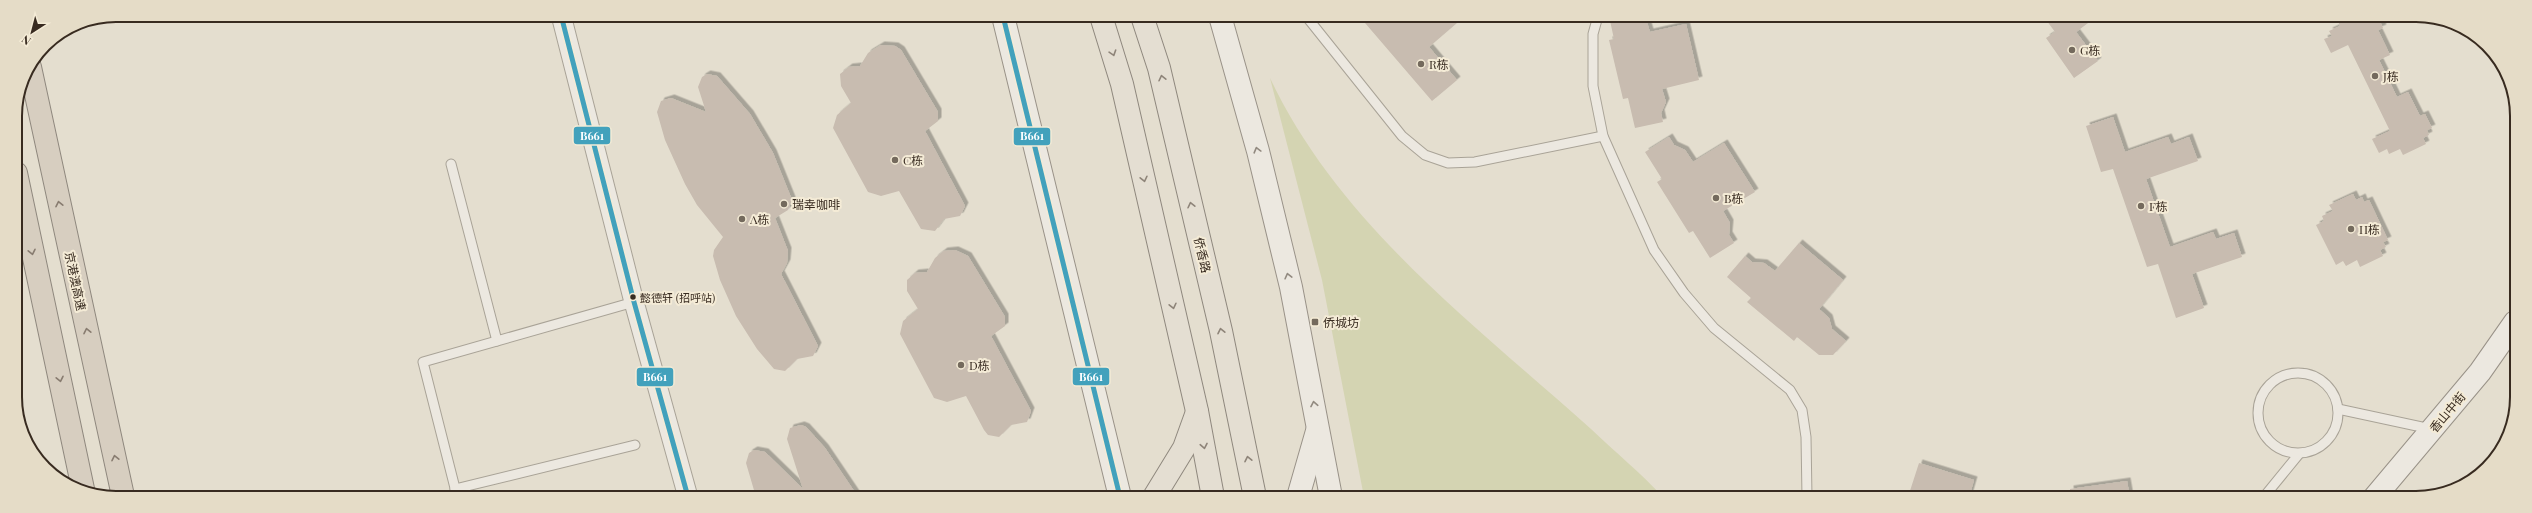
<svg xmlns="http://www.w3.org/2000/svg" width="2532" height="513" font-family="'Playfair Display','Noto Sans SC',serif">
	<defs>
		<filter id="shadow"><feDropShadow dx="3.5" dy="-3.5" stdDeviation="0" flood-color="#0004"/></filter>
	</defs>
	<rect width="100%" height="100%" fill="#e4decf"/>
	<!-- green -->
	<path fill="#d4d4b2" d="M1270,78C1339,224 1473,323 1591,429C1615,452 1641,473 1663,497H1364L1322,280Z"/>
	<!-- building -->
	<g fill="#c8bcb0" filter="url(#shadow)">
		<polygon points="1359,16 1465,16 1429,47 1457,80 1432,101"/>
		<polygon points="1609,16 1645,16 1650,32 1686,24 1699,80 1662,89 1666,102 1661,113 1663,122 1635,128 1628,98 1623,99 1609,40 1614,39"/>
		<polygon points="2044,17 2096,17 2076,32 2098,61 2074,78 2046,38 2055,32"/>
		<polygon points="2336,17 2378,17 2383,28 2378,30 2390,55 2379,60 2397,97 2408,92 2420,116 2425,114 2432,128 2427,130 2429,135 2423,138 2426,144 2403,155 2400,149 2389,154 2387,149 2379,153 2372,139 2390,131 2348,45 2331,53 2324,39 2332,36 2329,31 2340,26"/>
		<polygon points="881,45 895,46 901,50 938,112 938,121 925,131 965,206 960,216 944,219 935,231 921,229 899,191 881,196 868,192 833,128 837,115 851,103 841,86 840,74 849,67 860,66 868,53"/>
		<polygon points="707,74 717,76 750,114 773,153 792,200 788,210 775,218 788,251 787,263 781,274 818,346 813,356 797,359 785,371 774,369 757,349 736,316 720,280 713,256 714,250 723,237 697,205 685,184 665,140 657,112 661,101 671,98 706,112 698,87 702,77"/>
		<polygon points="2113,117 2125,152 2168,137 2171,144 2189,137 2198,161 2146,179 2170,247 2213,232 2216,239 2234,233 2242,257 2192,274 2204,308 2176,318 2158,264 2147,267 2113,169 2101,172 2086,126"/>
		<polygon points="1669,137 1674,145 1685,150 1693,162 1724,143 1755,192 1723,211 1730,223 1729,235 1734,243 1710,258 1693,231 1689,233 1657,182 1662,179 1645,152"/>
		<polygon points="2353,194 2356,200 2362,197 2364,202 2369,200 2388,240 2383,242 2386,247 2380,250 2383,256 2360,267 2357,260 2346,266 2343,261 2336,265 2316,225 2324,221 2322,216 2333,211 2329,205"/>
		<polygon points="1799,243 1843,280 1819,309 1829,318 1832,329 1846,341 1833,355 1819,355 1797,337 1794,341 1747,302 1751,298 1727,277 1745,256 1752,262 1764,263 1775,271"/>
		<polygon points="955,250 968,256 1005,317 1005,326 991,336 1031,411 1027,422 1011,425 999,437 988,435 984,430 966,396 947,402 934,398 900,334 903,321 918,309 907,291 907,280 915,273 927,272 935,258 944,251"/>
		<polygon points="801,425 806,427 825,448 858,497 756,497 746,463 749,453 754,450 765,452 803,489 787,439 790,428"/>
		<polygon points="1919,463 1974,480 1969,497 1908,497"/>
		<polygon points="2127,481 2130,498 2071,498 2070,489"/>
	</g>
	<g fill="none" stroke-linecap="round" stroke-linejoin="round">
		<!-- lane casing -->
		<g stroke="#a9a397" stroke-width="11">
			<g id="lane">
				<polyline points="1306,16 1402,136 1425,155 1448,163 1475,162 1603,136"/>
				<polyline points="1598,16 1593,34 1593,86 1603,136 1654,250 1684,293 1714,328 1790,390 1802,410 1806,437 1807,497"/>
				<polyline points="451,164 497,341"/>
				<circle cx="2298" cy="413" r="40"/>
				<polyline points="2338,409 2431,429"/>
				<polyline points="455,489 635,445"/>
				<polyline points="457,496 423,362 634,302"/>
				<polyline points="2263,498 2299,454"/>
			</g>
		</g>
		<!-- street casing -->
		<g stroke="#a9a397" stroke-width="21">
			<polyline id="street" points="561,15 634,302 688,497"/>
		</g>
		<!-- secondary casing -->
		<g stroke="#999288" stroke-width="24">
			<g id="secondary">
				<polyline points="1003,16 1120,497"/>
				<polyline points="1220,16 1258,151 1291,287 1331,497"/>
				<polyline points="1298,497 1317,431"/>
				<polyline points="2374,498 2480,372 2515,322"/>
			</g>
		</g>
		<!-- primary casing -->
		<g stroke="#8f887e" stroke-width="24">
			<g id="primary">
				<polyline points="1101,16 1122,84 1197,411 1213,497"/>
				<polyline points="1142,16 1159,68 1221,331 1255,497"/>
				<polyline points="1154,497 1184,448 1197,412"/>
			</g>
		</g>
		<!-- highway casing -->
		<g stroke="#8f887e" stroke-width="24">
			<g id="highway">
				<polyline points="30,67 123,496"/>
				<polyline points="16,173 83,489"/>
			</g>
		</g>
		<!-- lane -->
		<use href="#lane" stroke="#ece8e0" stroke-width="9"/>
		<!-- street -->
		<use href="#street" stroke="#ece8e0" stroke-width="19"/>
		<!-- secondary -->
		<use href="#secondary" stroke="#ece8e0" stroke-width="22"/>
		<!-- primary -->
		<use href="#primary" stroke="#e4ded2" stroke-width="22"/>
		<!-- highway -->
		<use href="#highway" stroke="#d7cec0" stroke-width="22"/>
		<!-- bus-1 casing -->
		<g stroke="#f4ebd6" stroke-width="8">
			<g id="bus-1">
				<polyline points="561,15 634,302 688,497"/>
				<polyline points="1003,16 1120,497"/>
			</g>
		</g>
		<!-- bus-1 -->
		<use href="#bus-1" stroke="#42a1bc" stroke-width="5"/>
	</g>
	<!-- one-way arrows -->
	<defs><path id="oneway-chevron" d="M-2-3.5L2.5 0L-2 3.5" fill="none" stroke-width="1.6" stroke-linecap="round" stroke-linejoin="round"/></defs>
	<g stroke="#8e8479">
		<use href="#oneway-chevron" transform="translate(1113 53) rotate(72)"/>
		<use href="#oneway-chevron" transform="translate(1162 78) rotate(-103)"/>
		<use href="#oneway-chevron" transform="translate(1144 179) rotate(77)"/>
		<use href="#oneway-chevron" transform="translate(1191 205) rotate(-103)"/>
		<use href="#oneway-chevron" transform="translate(1173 306) rotate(77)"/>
		<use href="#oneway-chevron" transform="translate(1221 331) rotate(-102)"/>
		<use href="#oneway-chevron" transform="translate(1204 446) rotate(79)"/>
		<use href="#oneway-chevron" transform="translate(1248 459) rotate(-102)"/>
	</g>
	<g stroke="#928a80">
		<use href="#oneway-chevron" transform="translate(1257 150) rotate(-105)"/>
		<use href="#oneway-chevron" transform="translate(1288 276) rotate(-104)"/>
		<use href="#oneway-chevron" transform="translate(1314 404) rotate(-101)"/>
	</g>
	<g stroke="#887c70">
		<use href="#oneway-chevron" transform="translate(59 204) rotate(-102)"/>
		<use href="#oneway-chevron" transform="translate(32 252) rotate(78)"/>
		<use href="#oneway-chevron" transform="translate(87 331) rotate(-102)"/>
		<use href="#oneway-chevron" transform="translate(60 379) rotate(78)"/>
		<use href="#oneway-chevron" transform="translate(115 458) rotate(-102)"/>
	</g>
	<!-- markers -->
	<g fill="#746a5d" stroke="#f4ebd6" stroke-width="1.5">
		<circle cx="2072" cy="50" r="4"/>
		<circle cx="1421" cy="64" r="4"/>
		<circle cx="2375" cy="76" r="4"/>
		<circle cx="895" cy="160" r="4"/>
		<circle cx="1716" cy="198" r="4"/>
		<circle cx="784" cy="204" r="4"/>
		<circle cx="2141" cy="206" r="4"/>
		<circle cx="742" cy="219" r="4"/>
		<circle cx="2351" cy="229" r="4"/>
		<rect x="1311" y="318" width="8" height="8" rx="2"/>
		<circle cx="961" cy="365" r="4"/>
	</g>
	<circle fill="#382b20" stroke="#f4ebd6" stroke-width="1.5" cx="633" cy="297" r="3.5"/>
	<g text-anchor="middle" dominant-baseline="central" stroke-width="4" stroke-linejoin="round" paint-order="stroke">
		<!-- bus labels -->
		<g font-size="11" fill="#382b20" stroke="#f4ebd6" text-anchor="start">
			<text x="640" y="297">懿德轩 (招呼站)</text>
		</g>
		<!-- poi labels -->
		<g font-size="12" fill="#382b20" stroke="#f4ebd6" text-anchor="start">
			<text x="2080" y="50">G栋</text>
			<text x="1429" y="64">R栋</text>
			<text x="2383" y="76">J栋</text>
			<text x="903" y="160">C栋</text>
			<text x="1724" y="198">B栋</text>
			<text x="792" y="204">瑞幸咖啡</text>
			<text x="2149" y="206">F栋</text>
			<text x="750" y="219">A栋</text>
			<text x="2359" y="229">H栋</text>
			<text x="1323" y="322">侨城坊</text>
			<text x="969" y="365">D栋</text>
		</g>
		<!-- street labels -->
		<g font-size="12" fill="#382b20" stroke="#f4ebd6">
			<text transform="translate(1203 255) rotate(77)">侨香路</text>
			<text transform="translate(76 281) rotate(78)">京港澳高速</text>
			<text transform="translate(2447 412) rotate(-50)">香山中街</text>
		</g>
	</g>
	<!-- crop -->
	<path d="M0 0H2532V513H0ZM116 22H2416A94 94 0 0 1 2510 116V397A94 94 0 0 1 2416 491H116A94 94 0 0 1 22 397V116A94 94 0 0 1 116 22Z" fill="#e5dcc7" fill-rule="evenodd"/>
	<path fill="none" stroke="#382b20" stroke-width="2" d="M116 22H2416A94 94 0 0 1 2510 116V397A94 94 0 0 1 2416 491H116A94 94 0 0 1 22 397V116A94 94 0 0 1 116 22Z"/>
	<g stroke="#f4ebd6" stroke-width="1.5">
		<rect x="573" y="126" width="38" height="19" rx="4" fill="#42a1bc"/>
		<rect x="1013" y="127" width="38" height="19" rx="4" fill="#42a1bc"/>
		<rect x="1072" y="367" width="38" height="19" rx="4" fill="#42a1bc"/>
		<rect x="636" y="367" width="38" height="20" rx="4" fill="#42a1bc"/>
	</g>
	<g font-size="11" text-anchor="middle" font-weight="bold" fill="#fff">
		<text x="592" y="140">B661</text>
		<text x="1032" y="140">B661</text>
		<text x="1091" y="381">B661</text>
		<text x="655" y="381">B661</text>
	</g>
	<!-- north arrow -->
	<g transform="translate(32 32) rotate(216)" stroke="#f4ebd6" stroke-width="3" paint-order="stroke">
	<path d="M0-3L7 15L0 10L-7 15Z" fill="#382b20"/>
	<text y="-6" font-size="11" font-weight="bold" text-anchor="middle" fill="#382b20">N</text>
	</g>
</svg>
